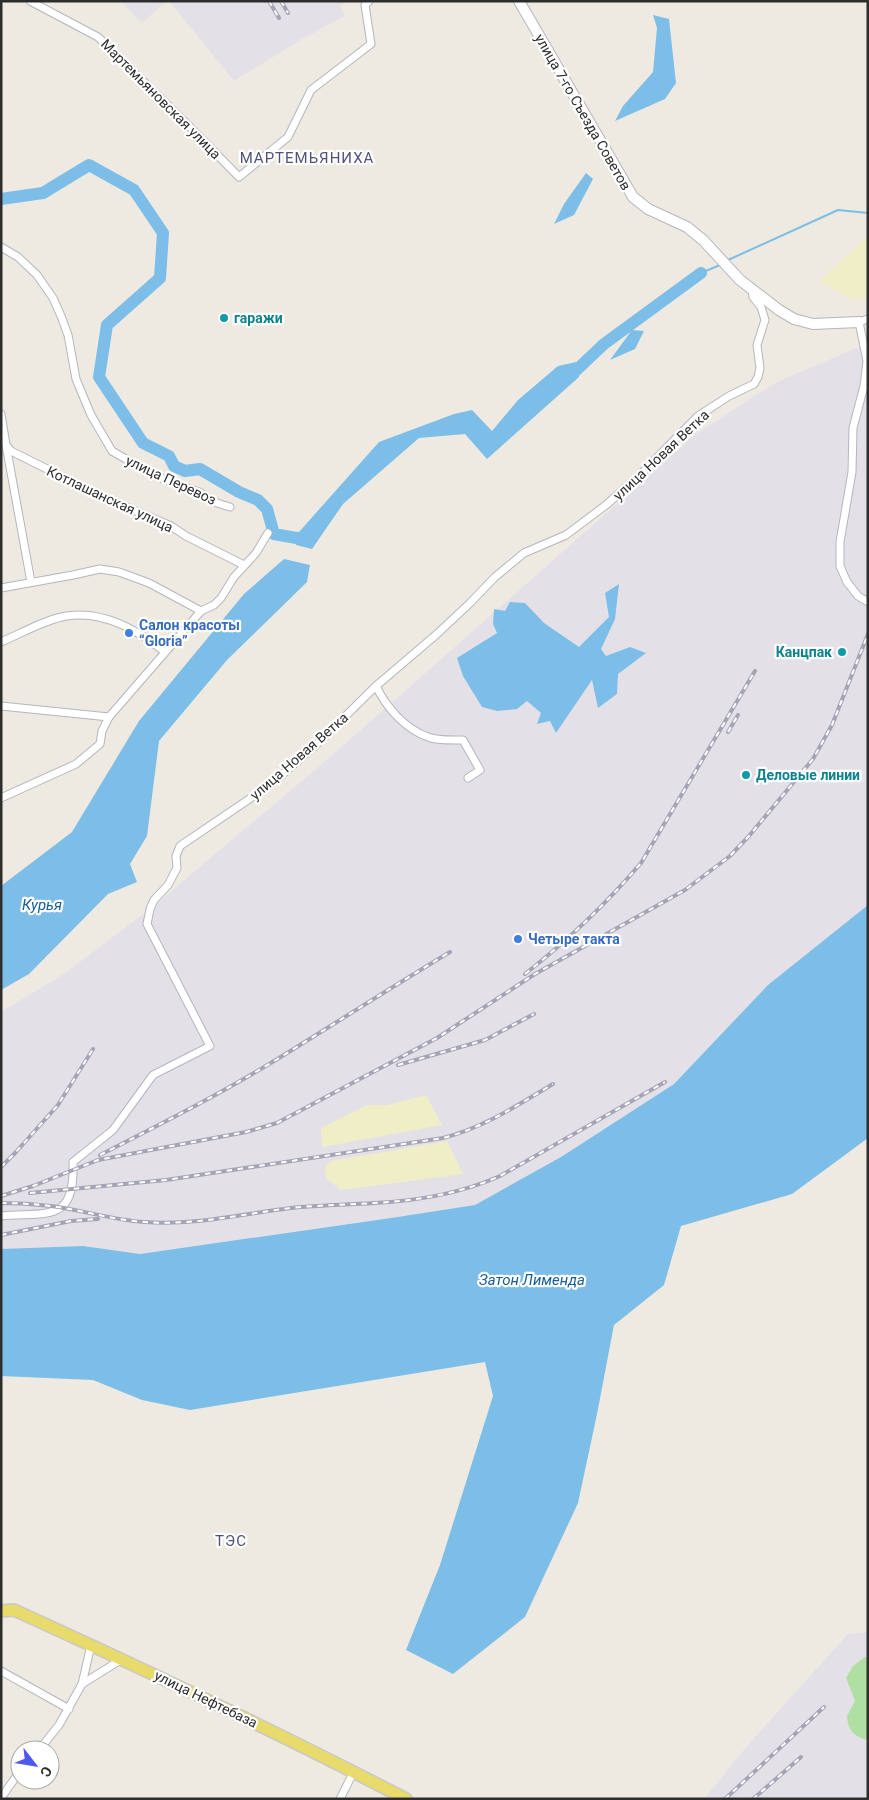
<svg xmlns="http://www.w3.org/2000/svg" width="869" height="1800" font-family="Roboto,sans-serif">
	<rect width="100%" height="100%" fill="#eeeae1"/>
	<!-- industrial -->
	<g fill="#e3e1e7">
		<polygon points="121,1 167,1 142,23"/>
		<polygon points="169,1 347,1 340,6 345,16 302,39 234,81"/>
		<polygon points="868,343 868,905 768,985 674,1084 561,1157 475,1205 391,1218 140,1254 83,1246 1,1249 1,1012 65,973 150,909 329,758 696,434 775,383"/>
		<polygon points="868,1632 868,1799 704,1799 747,1746 848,1634"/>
	</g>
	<!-- green -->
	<path fill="#afe0a2" d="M865,1657H868L867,1740C853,1736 848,1730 847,1716L855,1701L846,1678L853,1666Z"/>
	<!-- sand -->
	<g fill="#f0eec7">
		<polygon points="868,237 868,297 851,299 820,281 864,239"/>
		<polygon points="426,1095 442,1125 322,1147 321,1128 367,1105 387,1105"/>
		<polygon points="447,1141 463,1174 341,1190 326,1178 325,1168 331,1161"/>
	</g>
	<!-- water -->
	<g fill="#7cbee8">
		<polygon points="653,15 669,19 676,83 665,99 615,121 623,106 653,72 657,28"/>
		<polygon points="586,173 593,179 574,215 554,224 564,204"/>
		<polygon points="632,330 644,331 635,349 610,360"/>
		<polygon points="576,362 579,377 487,459 465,434 419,438 343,504 312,549 296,545 299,532 379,442 454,414 472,410 492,431 518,400 558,366"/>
		<polygon points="284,559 310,565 307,582 227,660 159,741 147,836 130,864 137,882 108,894 29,974 1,990 1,886 72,832 139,721 244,594"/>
		<polygon points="619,584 615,619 601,649 606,656 630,647 646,653 618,674 617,694 598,708 592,680 556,733 550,721 537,724 541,713 527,701 517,709 497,711 482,707 463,676 457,658 497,633 493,624 494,609 505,611 510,602 525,603 544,623 579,647 609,617 605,593"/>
		<polygon points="868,905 868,1138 792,1194 681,1226 664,1285 614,1325 597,1414 578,1503 525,1617 453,1674 406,1650 440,1565 493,1396 485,1362 190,1410 142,1400 93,1380 1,1376 1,1249 83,1246 140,1254 391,1218 475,1205 561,1157 674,1084 768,985"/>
	</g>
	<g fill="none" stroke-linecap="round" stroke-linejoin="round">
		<!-- stream -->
		<g stroke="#7cbee8" stroke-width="2">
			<polyline points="728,260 838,210 868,213"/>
			<polyline points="701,273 720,265"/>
		</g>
		<!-- river -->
		<g stroke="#7cbee8" stroke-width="12">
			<polyline points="1,199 43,193 89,165 134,190 163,233 160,278 107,325 99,377 143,443 169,456 174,466 185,471 200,469 239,492 258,500 267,509 274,534 302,539 310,530"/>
			<polyline points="567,379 604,344 701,273"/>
		</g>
		<!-- street casing -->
		<g stroke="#b4b5bf" stroke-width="9">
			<g id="street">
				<polyline points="30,1 98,37 189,126 239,177 288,137 311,90 371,44 365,5 369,1"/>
				<polyline points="1,247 18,257 37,275 53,298 61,316 68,335 76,379 91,415 112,451 155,476 199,492 217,503 230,507"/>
				<polyline points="868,319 859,322 867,361 864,386 853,428 852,472 840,542 840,566 847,582 858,596 868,602"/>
				<polyline points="1,414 6,445 11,451 105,498 171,526 186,536 244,565"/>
				<polyline points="6,445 31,582"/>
				<polyline points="1,588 73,575 100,569 119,572 149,583 201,611"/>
				<path d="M1,642C22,633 44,620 66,616C103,610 138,630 165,652"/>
				<polyline points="1,706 109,717"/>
				<path d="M468,778L480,770L463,740C452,740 438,741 428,737C405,729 386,707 376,686L437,634L470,603L495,577L524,553L566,535L606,505L639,476L698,416L729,396L754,384L758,377L760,368L757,345L765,320L761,307L753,297L752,289"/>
				<polyline points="1,798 76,764 100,744 102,731 109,717 201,611 214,605 221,598 234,577 256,553 268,533"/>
				<path d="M1,1216C49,1212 75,1223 73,1162L113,1130L153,1075L210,1046L147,924L150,909L154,900L168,885L177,868L176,856L180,846L270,785L316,745L376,686"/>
				<polyline points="1,1671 69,1709"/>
				<polyline points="82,1684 122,1659"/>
				<polyline points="39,1750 59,1725 82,1684 91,1645"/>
				<polyline points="1,1798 20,1771"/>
				<polyline points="340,1799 354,1771"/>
			</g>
		</g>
		<!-- secondary casing -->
		<g stroke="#b4b5bf" stroke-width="12">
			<polyline id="secondary" points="519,1 633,197 648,209 687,227 703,240 740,280 779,310 794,319 813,324 859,322"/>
		</g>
		<!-- primary casing -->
		<g stroke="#c8c8c8" stroke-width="14">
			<path id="primary" d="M1,1611L14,1610C146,1670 277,1732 406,1799"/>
		</g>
		<!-- street -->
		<use href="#street" stroke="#fff" stroke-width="7"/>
		<!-- secondary -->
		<use href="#secondary" stroke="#fff" stroke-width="10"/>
		<!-- primary -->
		<use href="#primary" stroke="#e8da6b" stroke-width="11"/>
		<!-- rail casing -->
		<g stroke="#a4a4b6" stroke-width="4">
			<g id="rail">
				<polyline points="269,1 279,18"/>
				<polyline points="281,1 288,13"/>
				<polyline points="728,732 738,715"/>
				<path d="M525,974C567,941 606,904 641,863L755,671"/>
				<polyline points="398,1065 485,1040 534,1014"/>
				<path d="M100,1155C165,1122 230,1089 292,1050C345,1017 397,984 450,952"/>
				<polyline points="1,1167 16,1152 58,1105 93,1049"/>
				<path d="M30,1193L166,1180L443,1138C483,1128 518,1105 553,1084"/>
				<polyline points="1,1196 33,1186 98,1160 246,1132 277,1123 437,1038 535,974 685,890 730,856 749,836 813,759 832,725 868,634"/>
				<path d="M1,1203C18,1203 34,1204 51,1206C82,1210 113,1220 144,1222C194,1226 242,1214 291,1208C319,1205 347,1205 374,1203C417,1201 462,1193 500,1176L665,1082"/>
				<polyline points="1,1235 71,1221 98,1219"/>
				<polyline points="725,1799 824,1707"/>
				<polyline points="753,1799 801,1757"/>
			</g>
		</g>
		<!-- rail -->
		<use href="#rail" stroke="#fff" stroke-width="2" stroke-dasharray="5.5" stroke-linecap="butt"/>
	</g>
	<!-- markers -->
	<g fill="#0f9aa8" stroke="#fff" stroke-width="2">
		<circle cx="224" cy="318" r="5"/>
		<circle cx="842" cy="652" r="5"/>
		<circle cx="746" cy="775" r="5"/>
	</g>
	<g fill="#3f7fe0" stroke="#fff" stroke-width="2">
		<circle cx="129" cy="633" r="5"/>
		<circle cx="518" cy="939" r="5"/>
	</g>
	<g text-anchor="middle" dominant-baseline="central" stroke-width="4.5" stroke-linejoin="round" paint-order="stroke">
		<!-- street labels -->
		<g font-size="14" fill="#2d2d2d" stroke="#fff">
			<text transform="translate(161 99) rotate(45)">Мартемьяновская улица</text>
			<text transform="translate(583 112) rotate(60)">улица 7-го Съезда Советов</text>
			<text transform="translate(661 455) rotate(-43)">улица Новая Ветка</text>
			<text transform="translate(171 480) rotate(25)">улица Перевоз</text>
			<text transform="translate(110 499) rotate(25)">Котлашанская улица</text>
			<text transform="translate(299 756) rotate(-41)">улица Новая Ветка</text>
			<text transform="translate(206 1699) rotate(26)">улица Нефтебаза</text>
		</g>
		<!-- culture labels -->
		<g font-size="14" font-weight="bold" fill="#0d838f" stroke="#fff" text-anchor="start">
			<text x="234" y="318">гаражи</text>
			<text x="832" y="652" text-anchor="end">Канцпак</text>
			<text x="756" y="775">Деловые линии</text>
		</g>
		<!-- shop labels -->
		<g font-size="14" font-weight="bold" fill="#366cbe" stroke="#fff" text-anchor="start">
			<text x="139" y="625">Салон красоты<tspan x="139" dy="16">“Gloria”</tspan></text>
			<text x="528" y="939">Четыре такта</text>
		</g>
		<!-- neighbourhood labels -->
		<g font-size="15" letter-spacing="1" fill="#50527c" stroke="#fff">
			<text x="307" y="158">МАРТЕМЬЯНИХА</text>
			<text x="231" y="1541">ТЭС</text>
		</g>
		<!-- water labels -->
		<g font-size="15" font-style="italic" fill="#175c98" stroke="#fff">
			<text x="42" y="905">Курья</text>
			<text x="532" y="1280">Затон Лименда</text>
		</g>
	</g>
	<!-- border -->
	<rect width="869" height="1800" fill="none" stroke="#2d2d2d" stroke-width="5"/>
	<!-- north arrow -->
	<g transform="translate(35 1765) rotate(121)"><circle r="24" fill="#ffffff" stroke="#ababab"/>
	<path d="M0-4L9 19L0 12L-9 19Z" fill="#4d58ef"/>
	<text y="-8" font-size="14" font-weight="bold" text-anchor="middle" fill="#2d2d2d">С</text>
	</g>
</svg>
